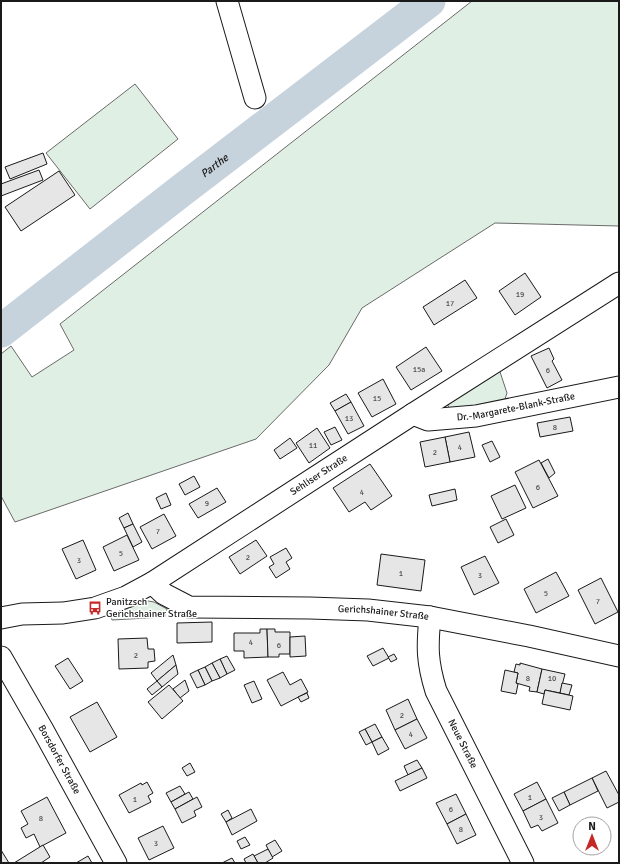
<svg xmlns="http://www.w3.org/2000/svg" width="620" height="864" font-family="Signika,sans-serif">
	<rect width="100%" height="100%" fill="#fff"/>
	<!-- green -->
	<g fill="#e0efe3" stroke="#6a6a6a">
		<polygon points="472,1 619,1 619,226 495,223 362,308 329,365 256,439 15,522 1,496 1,354 11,346 32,377 74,350 60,324"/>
		<polygon points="135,84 178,139 90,209 46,153"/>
		<polygon points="499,369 507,393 503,405 452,413 446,402"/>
		<polygon points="148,601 154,602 167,609 165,617 112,620 110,615"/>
	</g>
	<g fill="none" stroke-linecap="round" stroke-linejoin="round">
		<!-- river -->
		<path stroke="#c6d2dc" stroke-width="33" id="s1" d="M1,331L182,190L429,1"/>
	</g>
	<!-- building -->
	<g fill="#e6e6e6" stroke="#1a1a1a">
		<polygon points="43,153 47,164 10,179 5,167"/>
		<polygon points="39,170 43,180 1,196 1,184"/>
		<polygon points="59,171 75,195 21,231 5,207"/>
		<polygon points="525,273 541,297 515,315 499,291"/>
		<polygon points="465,280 477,298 434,325 423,307"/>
		<polygon points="426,347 442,371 411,390 396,367"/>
		<polygon points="549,348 554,359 552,361 562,380 547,388 531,356"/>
		<polygon points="383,379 396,404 372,417 358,393"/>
		<polygon points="346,394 351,402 335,411 330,403"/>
		<polygon points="351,402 364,426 348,434 335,411"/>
		<polygon points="570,417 573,431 540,437 537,423"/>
		<polygon points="335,427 342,440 331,445 324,432"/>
		<polygon points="317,428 330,448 309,463 296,443"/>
		<polygon points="469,432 475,457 450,462 445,437"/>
		<polygon points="445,437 450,462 425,467 420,442"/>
		<polygon points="290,438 297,448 280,459 274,450"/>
		<polygon points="492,441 500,457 490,462 482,445"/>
		<polygon points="548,459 555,473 549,478 541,463"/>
		<polygon points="539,460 558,496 533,508 515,472"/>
		<polygon points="370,464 392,496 371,510 365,502 349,512 333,488"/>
		<polygon points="194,476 200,487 185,495 179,484"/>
		<polygon points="515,485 526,508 502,519 491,496"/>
		<polygon points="217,488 226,502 198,518 189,504"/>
		<polygon points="455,489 457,500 432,506 429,495"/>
		<polygon points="166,493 171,505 161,509 156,498"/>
		<polygon points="128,513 133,524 124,528 119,518"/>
		<polygon points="164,514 176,536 152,549 140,527"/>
		<polygon points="506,519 514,535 498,543 490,527"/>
		<polygon points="133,524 142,542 133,547 124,528"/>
		<polygon points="127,535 139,560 114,571 103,547"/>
		<polygon points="83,540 96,570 76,579 62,549"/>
		<polygon points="256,540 267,556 240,574 229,557"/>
		<polygon points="286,548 292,558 286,562 290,569 276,578 269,567 274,564 270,557"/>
		<polygon points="381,554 425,560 421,591 377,585"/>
		<polygon points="485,556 499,583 474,595 461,567"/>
		<polygon points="556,572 569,596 536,613 524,589"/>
		<polygon points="601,578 618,612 595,624 578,590"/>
		<polygon points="212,622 212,642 177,643 177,623"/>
		<polygon points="260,629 267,629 268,657 244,658 244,651 234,651 234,633 260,633"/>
		<polygon points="267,629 275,629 275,632 290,632 290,654 279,654 279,657 268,657"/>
		<polygon points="305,636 306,656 290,657 290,637"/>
		<polygon points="147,638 148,649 154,649 155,661 148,662 148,668 119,669 118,639"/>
		<polygon points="383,648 389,658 373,666 367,656"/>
		<polygon points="394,654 397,659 391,662 388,657"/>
		<polygon points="173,655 176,665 157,681 151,673"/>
		<polygon points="227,656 235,670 227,674 220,659"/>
		<polygon points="68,658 83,681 70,689 55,666"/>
		<polygon points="220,659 227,674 220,678 212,663"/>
		<polygon points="212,663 220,678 212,681 205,667"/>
		<polygon points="520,663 542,669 537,692 529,691 530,687 516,683 518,673 514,672 516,664 520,665"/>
		<polygon points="176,665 178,674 162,687 157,681"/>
		<polygon points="205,667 212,681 205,685 198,670"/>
		<polygon points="542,669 565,674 560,693 545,690 544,694 537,692"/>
		<polygon points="198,670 205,685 197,688 190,674"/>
		<polygon points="505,670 518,673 516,683 518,684 516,694 501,691"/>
		<polygon points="283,672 290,685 301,679 308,692 281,706 267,680"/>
		<polygon points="185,680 189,691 180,698 173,689"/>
		<polygon points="157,681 162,687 152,695 147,689"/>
		<polygon points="254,681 262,699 252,703 244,685"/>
		<polygon points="562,683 572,685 569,695 560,693"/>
		<polygon points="169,685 183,701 162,719 148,702"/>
		<polygon points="545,690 573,696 570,710 542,704"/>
		<polygon points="307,693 309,698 301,702 298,697"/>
		<polygon points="408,699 417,719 395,730 386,710"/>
		<polygon points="97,702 117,737 90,752 70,717"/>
		<polygon points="417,719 427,738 405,749 395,730"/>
		<polygon points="375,724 382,737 372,742 365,729"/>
		<polygon points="365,729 372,742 366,745 359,732"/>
		<polygon points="382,737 389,749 378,755 372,742"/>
		<polygon points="417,760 422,768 408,775 404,766"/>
		<polygon points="190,763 195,772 187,776 182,768"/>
		<polygon points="422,768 427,778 400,791 395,781"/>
		<polygon points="606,771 619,795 619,802 607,808 592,778"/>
		<polygon points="592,778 598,791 570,805 564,792"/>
		<polygon points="147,782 153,793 148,796 151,802 129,813 119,795 141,783 142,785"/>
		<polygon points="537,782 546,799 523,811 514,794"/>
		<polygon points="180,786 185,794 171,802 166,793"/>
		<polygon points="189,792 193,799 175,809 171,802"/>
		<polygon points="564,792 570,805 559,811 552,798"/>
		<polygon points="456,794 466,814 447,824 436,803"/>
		<polygon points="47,797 66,833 40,847 34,834 26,838 21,828 28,824 21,811"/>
		<polygon points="197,797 202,807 194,811 196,816 182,823 175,809"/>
		<polygon points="546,799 558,823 542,831 538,825 531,828 523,811"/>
		<polygon points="251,809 257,821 232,835 226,822"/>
		<polygon points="228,810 232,818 226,822 221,814"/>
		<polygon points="466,814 476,835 457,844 447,824"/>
		<polygon points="163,826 174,848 149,860 138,838"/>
		<polygon points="245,837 250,845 241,849 237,841"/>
		<polygon points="275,840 282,851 272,857 266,845"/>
		<polygon points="43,845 50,857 41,863 14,863"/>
		<polygon points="268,849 273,858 265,863 258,863 254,856"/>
		<polygon points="1,850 9,863 1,863"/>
		<polygon points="253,854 258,863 246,863 244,859"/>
		<polygon points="88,856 92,863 76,863"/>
		<polygon points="232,858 235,863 222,863"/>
	</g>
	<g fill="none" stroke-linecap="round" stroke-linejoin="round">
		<!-- minor casing -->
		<g stroke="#1a1a1a" stroke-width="23">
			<g id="minor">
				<polyline points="227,1 255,98"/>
				<path id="s2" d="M413,414L428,420L476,416L619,387"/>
				<path id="s3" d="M152,583L164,594L189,607L310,608L368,610L430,617L529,636L619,656"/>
				<path id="s4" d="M430,617C427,647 427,662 436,691L523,863"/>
				<path id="s5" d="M1,618L22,614L63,613L95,608L126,597L152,583L413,414L619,283"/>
				<path id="s6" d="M1,657L43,730L116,863"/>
			</g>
		</g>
		<!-- minor -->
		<use href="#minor" stroke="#fff" stroke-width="21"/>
	</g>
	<!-- icons -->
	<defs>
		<g id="bus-bare" transform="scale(1.08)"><path d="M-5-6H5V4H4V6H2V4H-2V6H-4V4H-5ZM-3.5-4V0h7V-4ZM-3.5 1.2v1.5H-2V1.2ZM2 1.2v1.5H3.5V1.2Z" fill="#c62828" stroke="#fff" stroke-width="2.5" paint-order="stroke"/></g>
	</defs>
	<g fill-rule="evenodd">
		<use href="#bus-bare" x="95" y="608"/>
	</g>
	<g text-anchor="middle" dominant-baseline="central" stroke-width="3" stroke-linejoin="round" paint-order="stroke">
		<!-- number labels -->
		<g font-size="8" fill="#4d4d4d">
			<text x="520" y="294">19</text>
			<text x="450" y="303">17</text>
			<text x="419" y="369">15a</text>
			<text x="548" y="370">6</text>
			<text x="377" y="398">15</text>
			<text x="349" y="418">13</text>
			<text x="555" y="427">8</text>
			<text x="313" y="445">11</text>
			<text x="460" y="447">4</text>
			<text x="435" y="452">2</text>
			<text x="538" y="487">6</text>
			<text x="362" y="492">4</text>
			<text x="207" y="503">9</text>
			<text x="158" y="531">7</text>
			<text x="121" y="553">5</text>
			<text x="248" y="557">2</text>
			<text x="79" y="560">3</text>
			<text x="401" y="573">1</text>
			<text x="480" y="575">3</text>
			<text x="546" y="593">5</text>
			<text x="598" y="601">7</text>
			<text x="251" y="642">4</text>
			<text x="279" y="645">6</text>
			<text x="136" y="655">2</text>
			<text x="528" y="678">8</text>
			<text x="552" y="678">10</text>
			<text x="402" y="715">2</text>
			<text x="411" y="734">4</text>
			<text x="530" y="797">1</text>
			<text x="135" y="799">1</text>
			<text x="451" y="809">6</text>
			<text x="541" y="817">3</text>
			<text x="41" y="818">8</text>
			<text x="461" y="829">8</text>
			<text x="156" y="843">3</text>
		</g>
		<!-- street labels -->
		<g font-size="10" fill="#1a1a1a" stroke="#fff">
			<text stroke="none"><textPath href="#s2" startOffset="105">Dr.-Margarete-Blank-Straße</textPath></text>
			<text stroke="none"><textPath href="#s5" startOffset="356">Sehliser Straße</textPath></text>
			<text stroke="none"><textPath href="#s3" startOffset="239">Gerichshainer Straße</textPath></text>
			<text stroke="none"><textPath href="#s4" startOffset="134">Neue Straße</textPath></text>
			<text stroke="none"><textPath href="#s6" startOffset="118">Borsdorfer Straße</textPath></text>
		</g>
		<!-- poi labels -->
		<g font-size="10" fill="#1a1a1a" stroke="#fff" text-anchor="start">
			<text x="106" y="602">Panitzsch<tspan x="106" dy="12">Gerichshainer Straße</tspan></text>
		</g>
		<!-- water labels -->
		<g font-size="11" font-style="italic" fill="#1a1a1a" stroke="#fff">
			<text stroke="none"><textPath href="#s1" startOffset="270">Parthe</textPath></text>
		</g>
	</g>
	<!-- border -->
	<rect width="620" height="864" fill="none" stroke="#1a1a1a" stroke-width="4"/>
	<!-- north arrow -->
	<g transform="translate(592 836)"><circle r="19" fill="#ffffff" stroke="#a3a3a3"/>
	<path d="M0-3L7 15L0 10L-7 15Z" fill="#c62828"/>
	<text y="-6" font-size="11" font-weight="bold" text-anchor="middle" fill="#1a1a1a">N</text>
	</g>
</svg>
